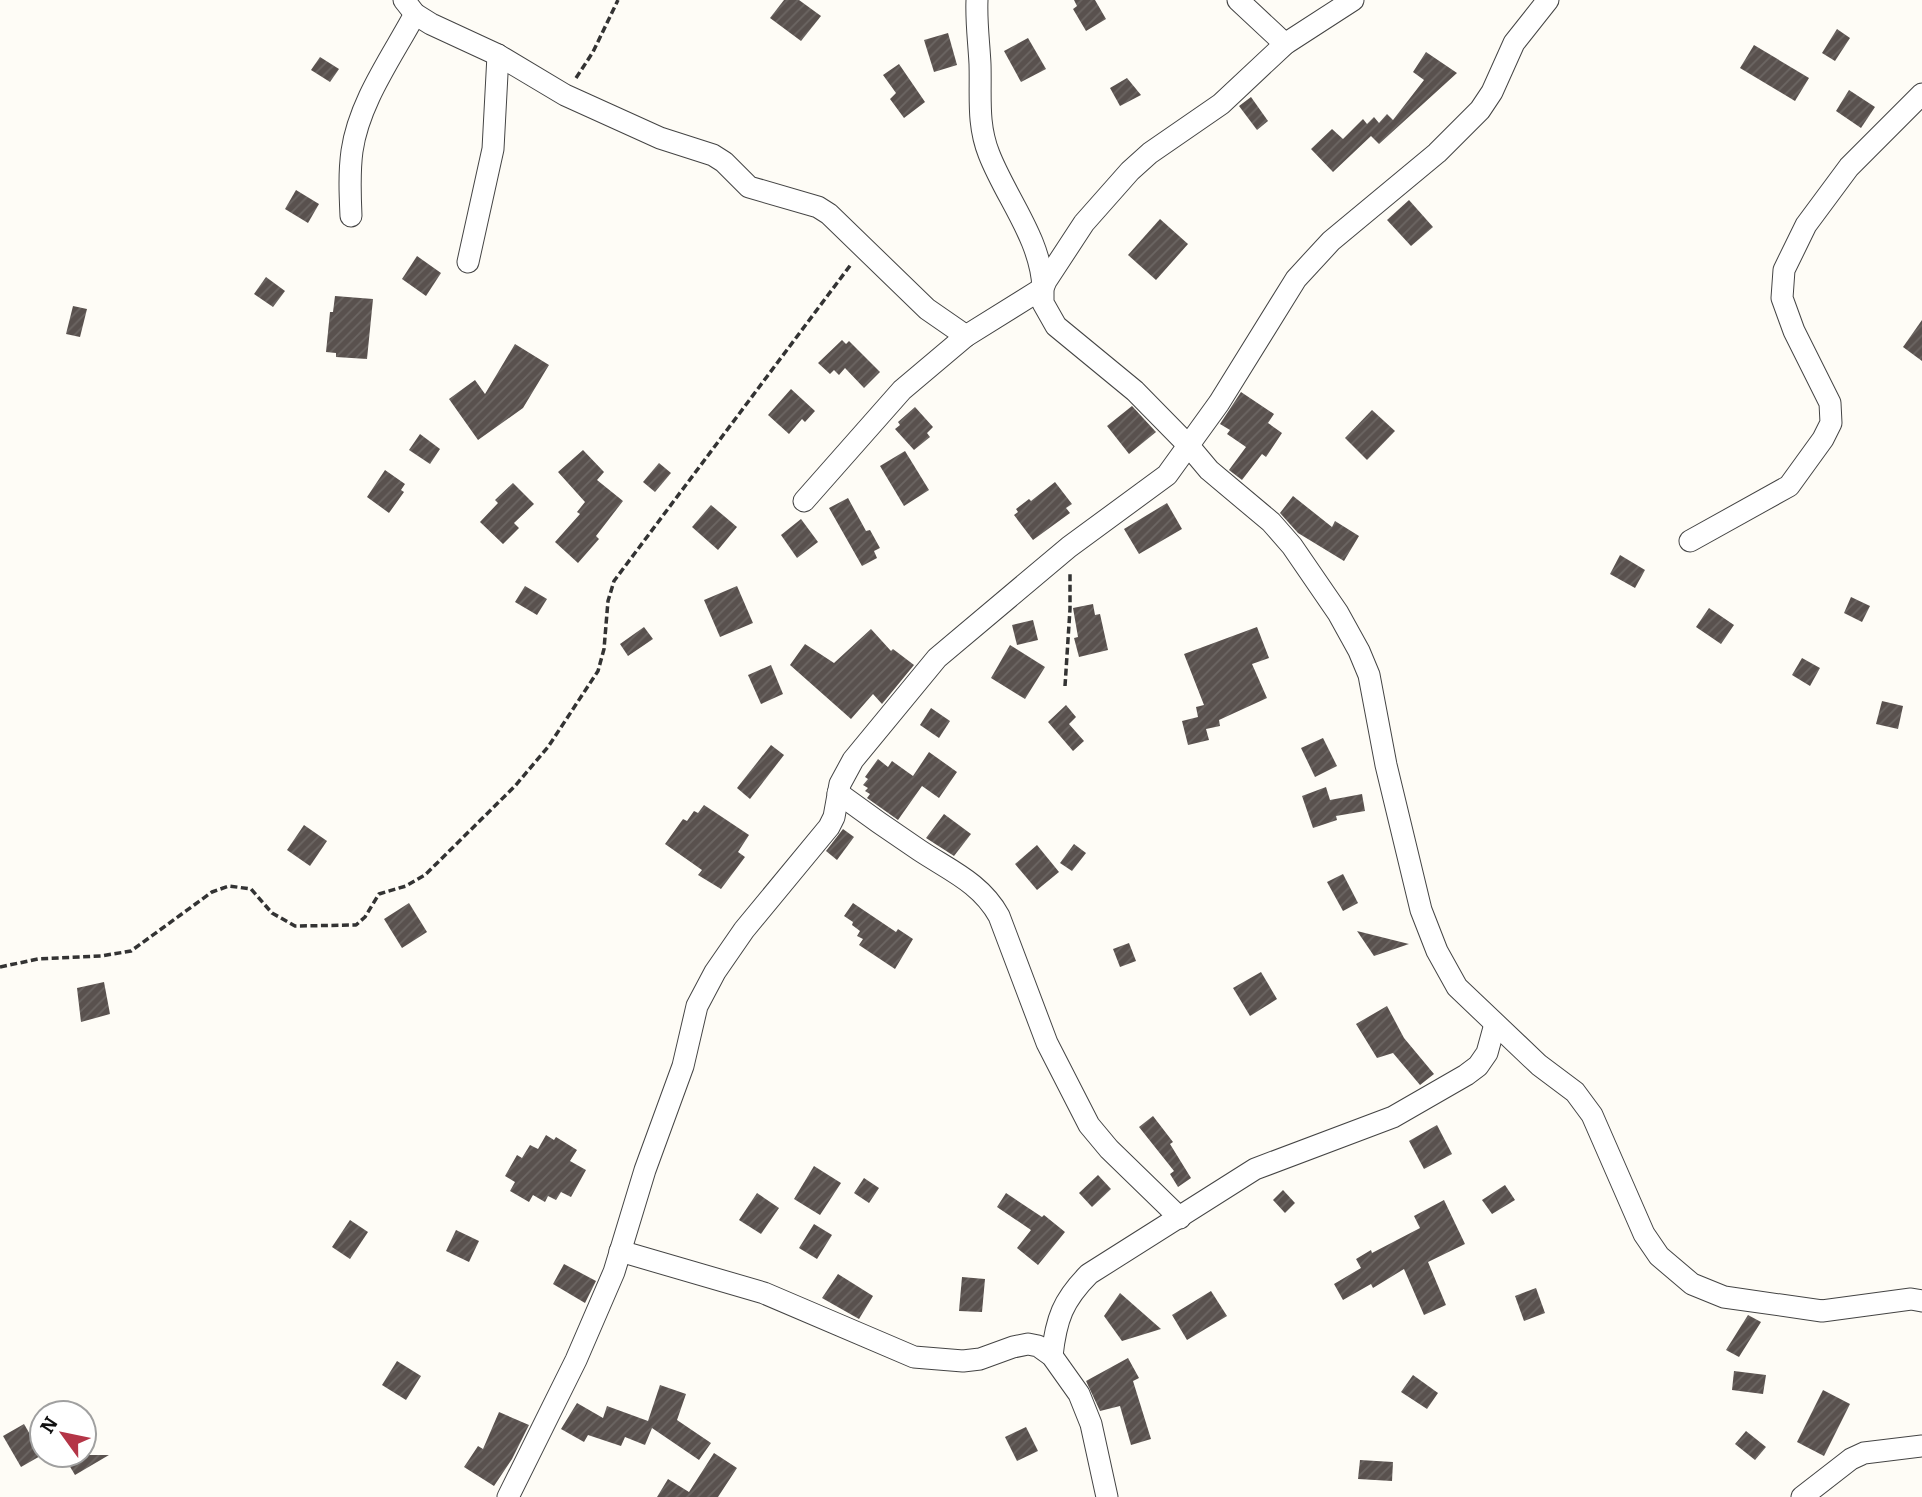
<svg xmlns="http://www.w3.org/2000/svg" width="1922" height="1497" font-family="Bitter,serif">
	<defs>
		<pattern id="building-hatch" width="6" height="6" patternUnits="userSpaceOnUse" patternTransform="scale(1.75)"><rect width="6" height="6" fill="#59514e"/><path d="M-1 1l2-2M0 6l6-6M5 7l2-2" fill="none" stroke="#6c6663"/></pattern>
	</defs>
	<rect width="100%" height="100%" fill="#fefcf6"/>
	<!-- building -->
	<g fill="url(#building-hatch)">
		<polygon points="784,0 799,0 821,16 801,41 770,18"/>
		<polygon points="1074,0 1095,0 1106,19 1086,31 1073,9 1077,6"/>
		<polygon points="1837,29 1850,38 1835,61 1822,53"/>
		<polygon points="948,33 957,65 934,72 924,40"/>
		<polygon points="1028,38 1046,69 1021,82 1004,51"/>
		<polygon points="1754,45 1809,78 1795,101 1740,68"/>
		<polygon points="1426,52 1457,73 1379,144 1371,136 1333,172 1311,149 1332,129 1343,139 1363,119 1367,124 1374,117 1379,123 1387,114 1393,120 1424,80 1413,72"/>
		<polygon points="320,57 339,69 330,82 311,70"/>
		<polygon points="899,64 925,102 904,118 890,99 896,93 883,75"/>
		<polygon points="1127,78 1141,95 1120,106 1110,88"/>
		<polygon points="1849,90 1875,107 1861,128 1836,111"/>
		<polygon points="1251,97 1268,121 1257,130 1239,106"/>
		<polygon points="296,190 319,204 308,223 285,209"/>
		<polygon points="1409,200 1433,227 1411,246 1387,220"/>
		<polygon points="1160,219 1188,244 1156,280 1128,255"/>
		<polygon points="417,256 441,273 426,296 402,279"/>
		<polygon points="266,277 285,291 273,307 254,294"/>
		<polygon points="335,296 373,299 367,359 336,357 336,353 326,352 330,312 333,312"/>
		<polygon points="73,306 87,309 80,337 66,334"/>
		<polygon points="1922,320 1922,361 1903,347"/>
		<polygon points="842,340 846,344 849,341 880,372 864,388 845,368 839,375 834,370 830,374 818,363"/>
		<polygon points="515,344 549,365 523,408 478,440 449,399 475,380 485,394"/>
		<polygon points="791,389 815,411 805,422 802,419 789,434 768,415"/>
		<polygon points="1241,392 1274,414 1268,423 1282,433 1266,457 1262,454 1242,480 1229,470 1246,447 1227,434 1230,430 1220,424"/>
		<polygon points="1132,406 1156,432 1129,454 1107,426"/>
		<polygon points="915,407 933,427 927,433 930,437 914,450 895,429 900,425 898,422"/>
		<polygon points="1372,410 1395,431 1367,460 1345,438"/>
		<polygon points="420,434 440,449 430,464 409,450"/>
		<polygon points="583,450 604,472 597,480 623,501 596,536 599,539 578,563 555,542 580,514 577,512 585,502 558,472"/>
		<polygon points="905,451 929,490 904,506 880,466"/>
		<polygon points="659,463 671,473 655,492 643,482"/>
		<polygon points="385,470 405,484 401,490 404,492 389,513 367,497"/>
		<polygon points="1055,482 1072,504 1066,508 1070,513 1033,540 1014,515 1018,512 1016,509 1029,499 1031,501"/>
		<polygon points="513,483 534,504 514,523 519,528 503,544 480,522 498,503 495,500"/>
		<polygon points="1293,496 1332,527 1335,521 1359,536 1344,561 1298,533 1280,513"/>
		<polygon points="848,498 866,531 870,530 880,548 874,551 877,558 862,566 829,508"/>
		<polygon points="1167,503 1182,529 1139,554 1124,529"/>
		<polygon points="711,505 737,527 718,550 692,527"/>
		<polygon points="801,519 818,542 797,558 781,535"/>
		<polygon points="1620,555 1645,570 1635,588 1610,574"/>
		<polygon points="525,586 547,599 537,615 515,602"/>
		<polygon points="737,586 753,623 720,637 704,600"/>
		<polygon points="1851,597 1870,606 1862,622 1844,613"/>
		<polygon points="1093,604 1095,615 1100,614 1108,650 1079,657 1074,638 1078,637 1073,608"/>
		<polygon points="1709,608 1734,625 1721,644 1696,627"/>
		<polygon points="1033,620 1038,640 1017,645 1012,625"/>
		<polygon points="644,627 653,639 628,656 620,644"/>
		<polygon points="1257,627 1269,658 1252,664 1267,698 1219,720 1220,726 1206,729 1209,740 1188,745 1182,721 1198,717 1196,707 1204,705 1184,654"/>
		<polygon points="871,629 891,651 893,649 914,665 882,704 873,694 851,719 790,665 805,644 834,663"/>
		<polygon points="1010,645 1045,667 1025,699 991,678"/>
		<polygon points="1802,658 1820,668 1810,686 1792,675"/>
		<polygon points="771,665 783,694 761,704 748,675"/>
		<polygon points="1882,701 1903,706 1898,729 1876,724"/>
		<polygon points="1066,705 1076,717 1069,724 1084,741 1073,751 1048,722"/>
		<polygon points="931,708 950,721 939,738 920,725"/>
		<polygon points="1323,738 1337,766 1315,777 1301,748"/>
		<polygon points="771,745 784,755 750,799 737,788"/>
		<polygon points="929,752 957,772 939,798 922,786 898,820 867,798 870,794 865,791 868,788 863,785 868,779 865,777 878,759 888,767 892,761 913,776"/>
		<polygon points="1326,787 1330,800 1362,794 1365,811 1336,816 1337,820 1313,828 1302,796"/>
		<polygon points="704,805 749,835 738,852 745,857 721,889 698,875 702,870 665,844 683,819 687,821 694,811 698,813"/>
		<polygon points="944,814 971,834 954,856 926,838"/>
		<polygon points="304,825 327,841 310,866 287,850"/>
		<polygon points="843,829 854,837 837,860 826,851"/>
		<polygon points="1074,844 1086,853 1072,871 1060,863"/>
		<polygon points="1037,845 1059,872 1037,890 1015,864"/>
		<polygon points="1343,874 1358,903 1343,911 1327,882"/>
		<polygon points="409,903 427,932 402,948 384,919"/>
		<polygon points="853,903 896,932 898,929 913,939 895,969 859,945 863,939 857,936 860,931 852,925 853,922 844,916"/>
		<polygon points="1357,931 1409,944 1374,956"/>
		<polygon points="1129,943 1136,961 1120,967 1113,949"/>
		<polygon points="1261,972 1277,999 1250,1016 1233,988"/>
		<polygon points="104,982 110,1014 81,1022 77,988"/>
		<polygon points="1387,1006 1404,1038 1434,1074 1420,1085 1393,1053 1377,1058 1356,1024"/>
		<polygon points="1153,1116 1173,1142 1170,1144 1191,1178 1178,1187 1170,1174 1174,1171 1139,1127"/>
		<polygon points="1437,1125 1452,1154 1424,1169 1409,1141"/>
		<polygon points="546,1135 554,1140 556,1137 577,1150 570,1161 586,1170 571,1197 561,1192 556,1200 548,1196 545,1202 533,1195 529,1202 510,1191 515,1182 505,1176 517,1155 522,1158 530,1145 538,1149"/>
		<polygon points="814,1166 841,1183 820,1215 794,1199"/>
		<polygon points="1098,1175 1111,1189 1092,1207 1079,1193"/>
		<polygon points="864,1178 879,1188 869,1203 854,1193"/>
		<polygon points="1505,1185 1515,1200 1492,1214 1482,1200"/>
		<polygon points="1283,1190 1295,1203 1285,1213 1273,1200"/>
		<polygon points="757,1193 779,1208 761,1234 739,1220"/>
		<polygon points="1006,1193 1042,1217 1044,1215 1065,1232 1038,1265 1017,1248 1031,1230 997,1207"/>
		<polygon points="1444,1200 1465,1244 1428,1262 1446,1305 1424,1315 1404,1269 1373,1288 1371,1284 1343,1300 1334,1284 1361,1268 1356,1259 1371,1250 1372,1253 1420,1228 1414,1216"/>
		<polygon points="350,1220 368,1232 350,1259 332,1247"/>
		<polygon points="814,1224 832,1235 817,1259 799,1248"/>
		<polygon points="456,1230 479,1241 469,1262 446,1251"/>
		<polygon points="564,1264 596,1281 585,1303 553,1284"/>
		<polygon points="838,1274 873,1296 859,1319 822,1298"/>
		<polygon points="962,1277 985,1279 982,1312 959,1311"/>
		<polygon points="1536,1288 1545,1313 1524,1321 1515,1296"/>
		<polygon points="1211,1291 1227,1316 1187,1340 1172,1315"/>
		<polygon points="1120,1293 1161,1329 1122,1341 1104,1316"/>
		<polygon points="1748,1315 1761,1322 1739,1357 1726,1350"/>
		<polygon points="1128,1358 1139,1378 1133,1381 1151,1439 1131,1445 1120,1406 1100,1411 1086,1381"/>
		<polygon points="397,1361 421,1376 406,1400 382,1385"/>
		<polygon points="1734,1371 1766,1375 1763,1394 1732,1390"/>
		<polygon points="1413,1375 1438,1393 1427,1409 1401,1392"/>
		<polygon points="660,1385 686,1394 677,1420 711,1443 699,1460 652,1428 645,1445 625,1437 621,1446 588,1435 584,1442 561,1429 577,1403 603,1418 607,1406 648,1421"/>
		<polygon points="1823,1390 1850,1404 1824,1456 1797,1442"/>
		<polygon points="499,1412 529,1425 512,1459 494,1486 464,1467 478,1446 483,1449"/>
		<polygon points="24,1424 42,1455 21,1467 3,1436"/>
		<polygon points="1026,1427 1038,1451 1017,1461 1005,1437"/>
		<polygon points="1746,1431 1766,1447 1755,1460 1735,1444"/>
		<polygon points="714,1453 737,1468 718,1497 657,1497 668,1479 689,1492"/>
		<polygon points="63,1455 109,1455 75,1475"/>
		<polygon points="1360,1460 1393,1462 1392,1481 1358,1479"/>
	</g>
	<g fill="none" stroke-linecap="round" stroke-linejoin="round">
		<!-- street casing -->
		<g stroke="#444" stroke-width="23">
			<g id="street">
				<polyline points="404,0 415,14 431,24 498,55 565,95 660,138 713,155 724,162 749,187 818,207 829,214 927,309 966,336"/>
				<polyline points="1238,0 1285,44"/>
				<polyline points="1353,0 1285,44 1221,104 1150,153 1130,171 1084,223 1046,281 1043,288 1043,303 1056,326 1135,391 1188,445 1209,470 1271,522 1292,546 1338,613 1359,651 1369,675 1386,765 1421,910 1437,951 1457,987 1539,1065 1575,1092 1592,1115 1644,1234 1659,1256 1692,1284 1724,1297 1822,1311 1911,1299 1922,1301"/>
				<path d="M351,216C350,194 349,173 352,151C359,102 392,57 415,14"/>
				<polyline points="468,262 493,149 498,55"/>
				<path d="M804,501L902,390L966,336L1043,288C1041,239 1006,198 989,154C977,124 981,96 980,64C979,43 976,22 977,0"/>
				<polyline points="1690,541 1789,486 1823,439 1831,423 1830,403 1794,331 1782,298 1784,270 1806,225 1849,167 1922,94"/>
				<path d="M838,793C865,813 892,832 919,850C949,870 981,883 999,916L1047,1043L1089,1125L1109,1149L1180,1218"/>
				<polyline points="620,1251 764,1293 914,1357 963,1361 980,1359 1013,1347 1028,1344 1038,1346 1052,1356 1079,1394 1091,1424 1107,1497"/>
				<path d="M1052,1356C1056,1319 1063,1300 1089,1274L1255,1169L1393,1117L1466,1075L1478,1066L1487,1053L1495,1024"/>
				<polyline points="508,1497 576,1360 614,1272 645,1170 683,1066 697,1006 715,972 744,930 829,827 834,817 840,784 853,760 937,658 1069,547 1167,475 1219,403 1296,279 1331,241 1437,153 1480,110 1492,92 1514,43 1548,0"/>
				<polyline points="1802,1497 1851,1459 1864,1453 1922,1446"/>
			</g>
		</g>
		<!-- path -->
		<g stroke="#333" stroke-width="3.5" stroke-dasharray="7 3.5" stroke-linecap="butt">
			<polyline points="576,78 593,52 618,0"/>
			<polyline points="1065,686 1070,609 1070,571"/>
			<polyline points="0,967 38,959 101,956 131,951 212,892 229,886 251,889 272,913 295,926 356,925 365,917 379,894 406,886 425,875 515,786 548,747 598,671 604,649 608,601 614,581 852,263"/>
		</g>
		<!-- street -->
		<use href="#street" stroke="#fff" stroke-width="21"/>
	</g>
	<!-- north arrow -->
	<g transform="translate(63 1434) rotate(303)"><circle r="33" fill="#ffffff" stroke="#a0a0a0" stroke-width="2"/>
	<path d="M0-5L12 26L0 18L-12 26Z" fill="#b43547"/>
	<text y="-10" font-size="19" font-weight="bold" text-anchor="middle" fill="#111111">N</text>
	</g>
</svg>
